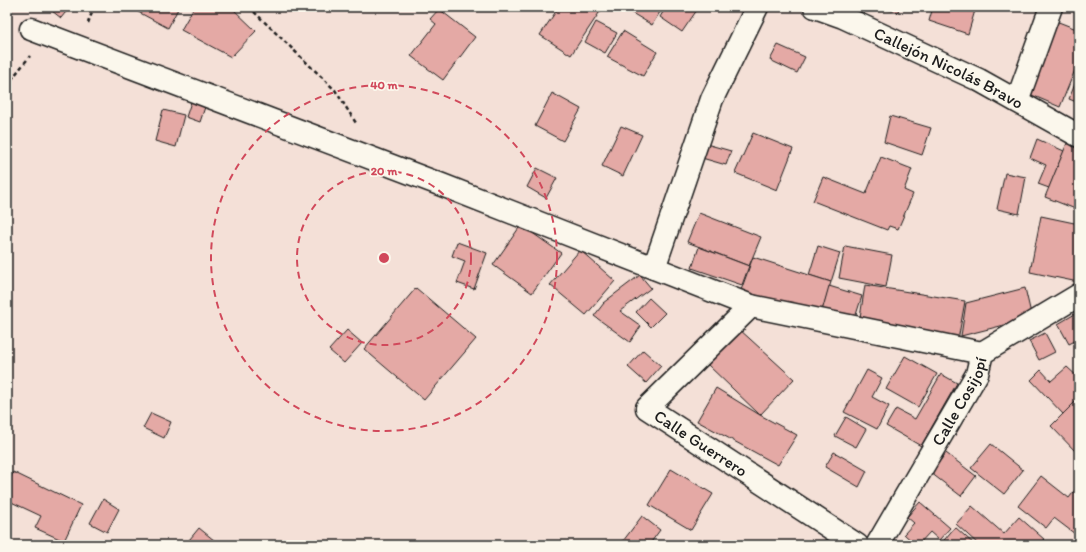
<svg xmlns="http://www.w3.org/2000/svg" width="1086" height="552" font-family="Itim,sans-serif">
	<rect width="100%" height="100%" fill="#f4e0d7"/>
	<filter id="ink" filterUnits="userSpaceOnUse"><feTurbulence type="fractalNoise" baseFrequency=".025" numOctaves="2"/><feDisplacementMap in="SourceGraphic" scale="8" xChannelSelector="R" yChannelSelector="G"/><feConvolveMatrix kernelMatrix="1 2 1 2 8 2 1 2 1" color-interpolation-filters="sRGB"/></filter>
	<g filter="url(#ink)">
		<!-- building -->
		<g fill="#e4a9a5" stroke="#1c1c1c">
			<polygon points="47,7 70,7 61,18"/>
			<polygon points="129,7 179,7 168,28"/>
			<polygon points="194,7 231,7 256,31 231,57 181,30"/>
			<polygon points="559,7 603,7 571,55 540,35"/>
			<polygon points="622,7 663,7 652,25"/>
			<polygon points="666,7 699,7 682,32 660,17"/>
			<polygon points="878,7 899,7 898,12"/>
			<polygon points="933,7 976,7 968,34 929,21"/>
			<polygon points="439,9 475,37 443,80 411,56 436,24 430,19"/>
			<polygon points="1056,21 1079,30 1079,60 1060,107 1027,93"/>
			<polygon points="596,22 617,33 605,53 585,42"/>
			<polygon points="623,31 657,52 643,76 607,57"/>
			<polygon points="778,45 805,57 797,73 770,60"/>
			<polygon points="1079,74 1079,103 1069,99"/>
			<polygon points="552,93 581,109 563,141 535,126"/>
			<polygon points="193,96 207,101 200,122 186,117"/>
			<polygon points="163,110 184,115 176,147 155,141"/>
			<polygon points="890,116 931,128 922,155 884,142"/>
			<polygon points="621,126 642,135 623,176 602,166"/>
			<polygon points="753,133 793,149 777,190 735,173"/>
			<polygon points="1037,139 1064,151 1049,188 1038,184 1046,165 1030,158"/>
			<polygon points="699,142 731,151 726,165 695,156"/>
			<polygon points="1067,143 1079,148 1079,165 1077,170 1079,171 1078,210 1045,197"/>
			<polygon points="881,157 912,169 904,190 913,194 898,229 889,226 887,230 813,201 823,177 866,194"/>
			<polygon points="537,168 557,178 546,198 527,187"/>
			<polygon points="1005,173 1026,177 1019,214 997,209"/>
			<polygon points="699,213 761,237 749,266 687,242"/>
			<polygon points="1041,216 1079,224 1079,276 1078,282 1030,272"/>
			<polygon points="521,225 561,253 532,293 493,265"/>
			<polygon points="457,242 487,253 474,289 457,283 465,261 452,256"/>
			<polygon points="818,246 840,253 831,282 809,275"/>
			<polygon points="845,246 892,255 886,287 839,278"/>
			<polygon points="699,247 749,266 742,285 692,268"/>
			<polygon points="580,250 615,281 586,315 550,285"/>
			<polygon points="753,257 831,282 822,311 740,293"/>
			<polygon points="640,275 651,288 620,311 641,326 630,342 594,316 604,303 603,303"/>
			<polygon points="865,285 965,301 958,340 859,324"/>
			<polygon points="829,286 862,296 854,321 822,311"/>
			<polygon points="416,288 476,339 424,400 364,349"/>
			<polygon points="1025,288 1032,318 961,336 966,303"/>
			<polygon points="649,298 665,313 651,327 636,312"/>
			<polygon points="1075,314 1079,322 1079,339 1069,344 1058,324"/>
			<polygon points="739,329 794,379 760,415 707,364"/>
			<polygon points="347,330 362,343 344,363 329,350"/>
			<polygon points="1045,333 1055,352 1039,360 1029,341"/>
			<polygon points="643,350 661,366 646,383 628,367"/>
			<polygon points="905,356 937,374 918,407 886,389"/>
			<polygon points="1067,367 1079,378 1079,398 1063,414 1031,380 1041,370 1051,381"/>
			<polygon points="867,370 882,378 872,397 889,406 877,429 844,412"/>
			<polygon points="941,374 957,383 921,446 886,426 896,409 915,419"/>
			<polygon points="716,388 760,415 797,435 778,465 697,421"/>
			<polygon points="1079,398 1079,451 1077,453 1051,426"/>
			<polygon points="151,413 171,422 164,438 143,428"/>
			<polygon points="846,417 866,429 856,447 835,436"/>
			<polygon points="991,444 1023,470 1004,494 971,468"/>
			<polygon points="834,452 867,471 859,487 825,467"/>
			<polygon points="946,453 976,476 961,496 931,473"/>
			<polygon points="671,469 713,494 691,530 649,505"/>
			<polygon points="13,472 81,505 64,541 35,528 41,516 7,500 7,485"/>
			<polygon points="1041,476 1069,498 1079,485 1079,537 1054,518 1046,528 1018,506"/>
			<polygon points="103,499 119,509 107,532 90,523"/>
			<polygon points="920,502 950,528 939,540 930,532 918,545 916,545 904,534 914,523 907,517"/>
			<polygon points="972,506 1004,534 1019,517 1045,540 1041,545 979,545 956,524"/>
			<polygon points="642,516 660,530 649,545 620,545"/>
			<polygon points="955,527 975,545 940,545"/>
			<polygon points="199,528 220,545 185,545"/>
		</g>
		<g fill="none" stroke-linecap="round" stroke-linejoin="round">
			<!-- minor casing -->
			<g stroke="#1c1c1c" stroke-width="25">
				<g id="minor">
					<path id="s1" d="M815,7L843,17L979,80L1079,136"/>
					<polyline points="31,29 442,185 751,306 982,353"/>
					<polyline points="1017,101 1051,7"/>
					<polyline points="654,268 712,99 757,7"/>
					<path id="s2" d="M751,306L647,408L857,545"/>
					<path id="s3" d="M877,545L977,374L982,353L1079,295"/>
				</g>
			</g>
			<!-- path -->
			<g stroke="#1c1c1c" stroke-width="2.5" stroke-dasharray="4 3" stroke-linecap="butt">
				<polyline points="249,7 335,90 356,123"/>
				<polyline points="88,23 94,7"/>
				<polyline points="7,85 30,56"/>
			</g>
			<!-- minor -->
			<use href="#minor" stroke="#fbf7ec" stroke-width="22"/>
		</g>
	</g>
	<!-- distance rings -->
	<g fill="none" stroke="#d1495b" stroke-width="2" stroke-dasharray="7 5">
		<circle cx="384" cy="258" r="87"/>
		<circle cx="384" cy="258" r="173"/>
	</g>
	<g text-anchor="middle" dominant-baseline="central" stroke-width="3.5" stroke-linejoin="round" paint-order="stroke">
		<!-- street labels -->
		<g font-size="17" fill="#1c1c1c" stroke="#fbf7ec">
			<text stroke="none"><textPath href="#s1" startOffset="147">Callejón Nicolás Bravo</textPath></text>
			<text stroke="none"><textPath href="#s3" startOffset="166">Calle Cosijopí</textPath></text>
			<text stroke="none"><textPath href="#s2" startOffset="210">Calle Guerrero</textPath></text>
		</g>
	</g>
	<circle cx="384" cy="258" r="6" fill="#d1495b" stroke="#fbf7ec" stroke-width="2"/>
	<g font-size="12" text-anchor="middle" font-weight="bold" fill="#d1495b" stroke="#fbf7ec" stroke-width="3.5" stroke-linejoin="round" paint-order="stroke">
		<text x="384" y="89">40 m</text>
		<text x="384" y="175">20 m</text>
	</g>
	<!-- margin -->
	<rect width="1086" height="552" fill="none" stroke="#fbf7ec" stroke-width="24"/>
	<rect x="12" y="12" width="1062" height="528" fill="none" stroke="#1c1c1c" stroke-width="1.5" filter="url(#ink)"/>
</svg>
